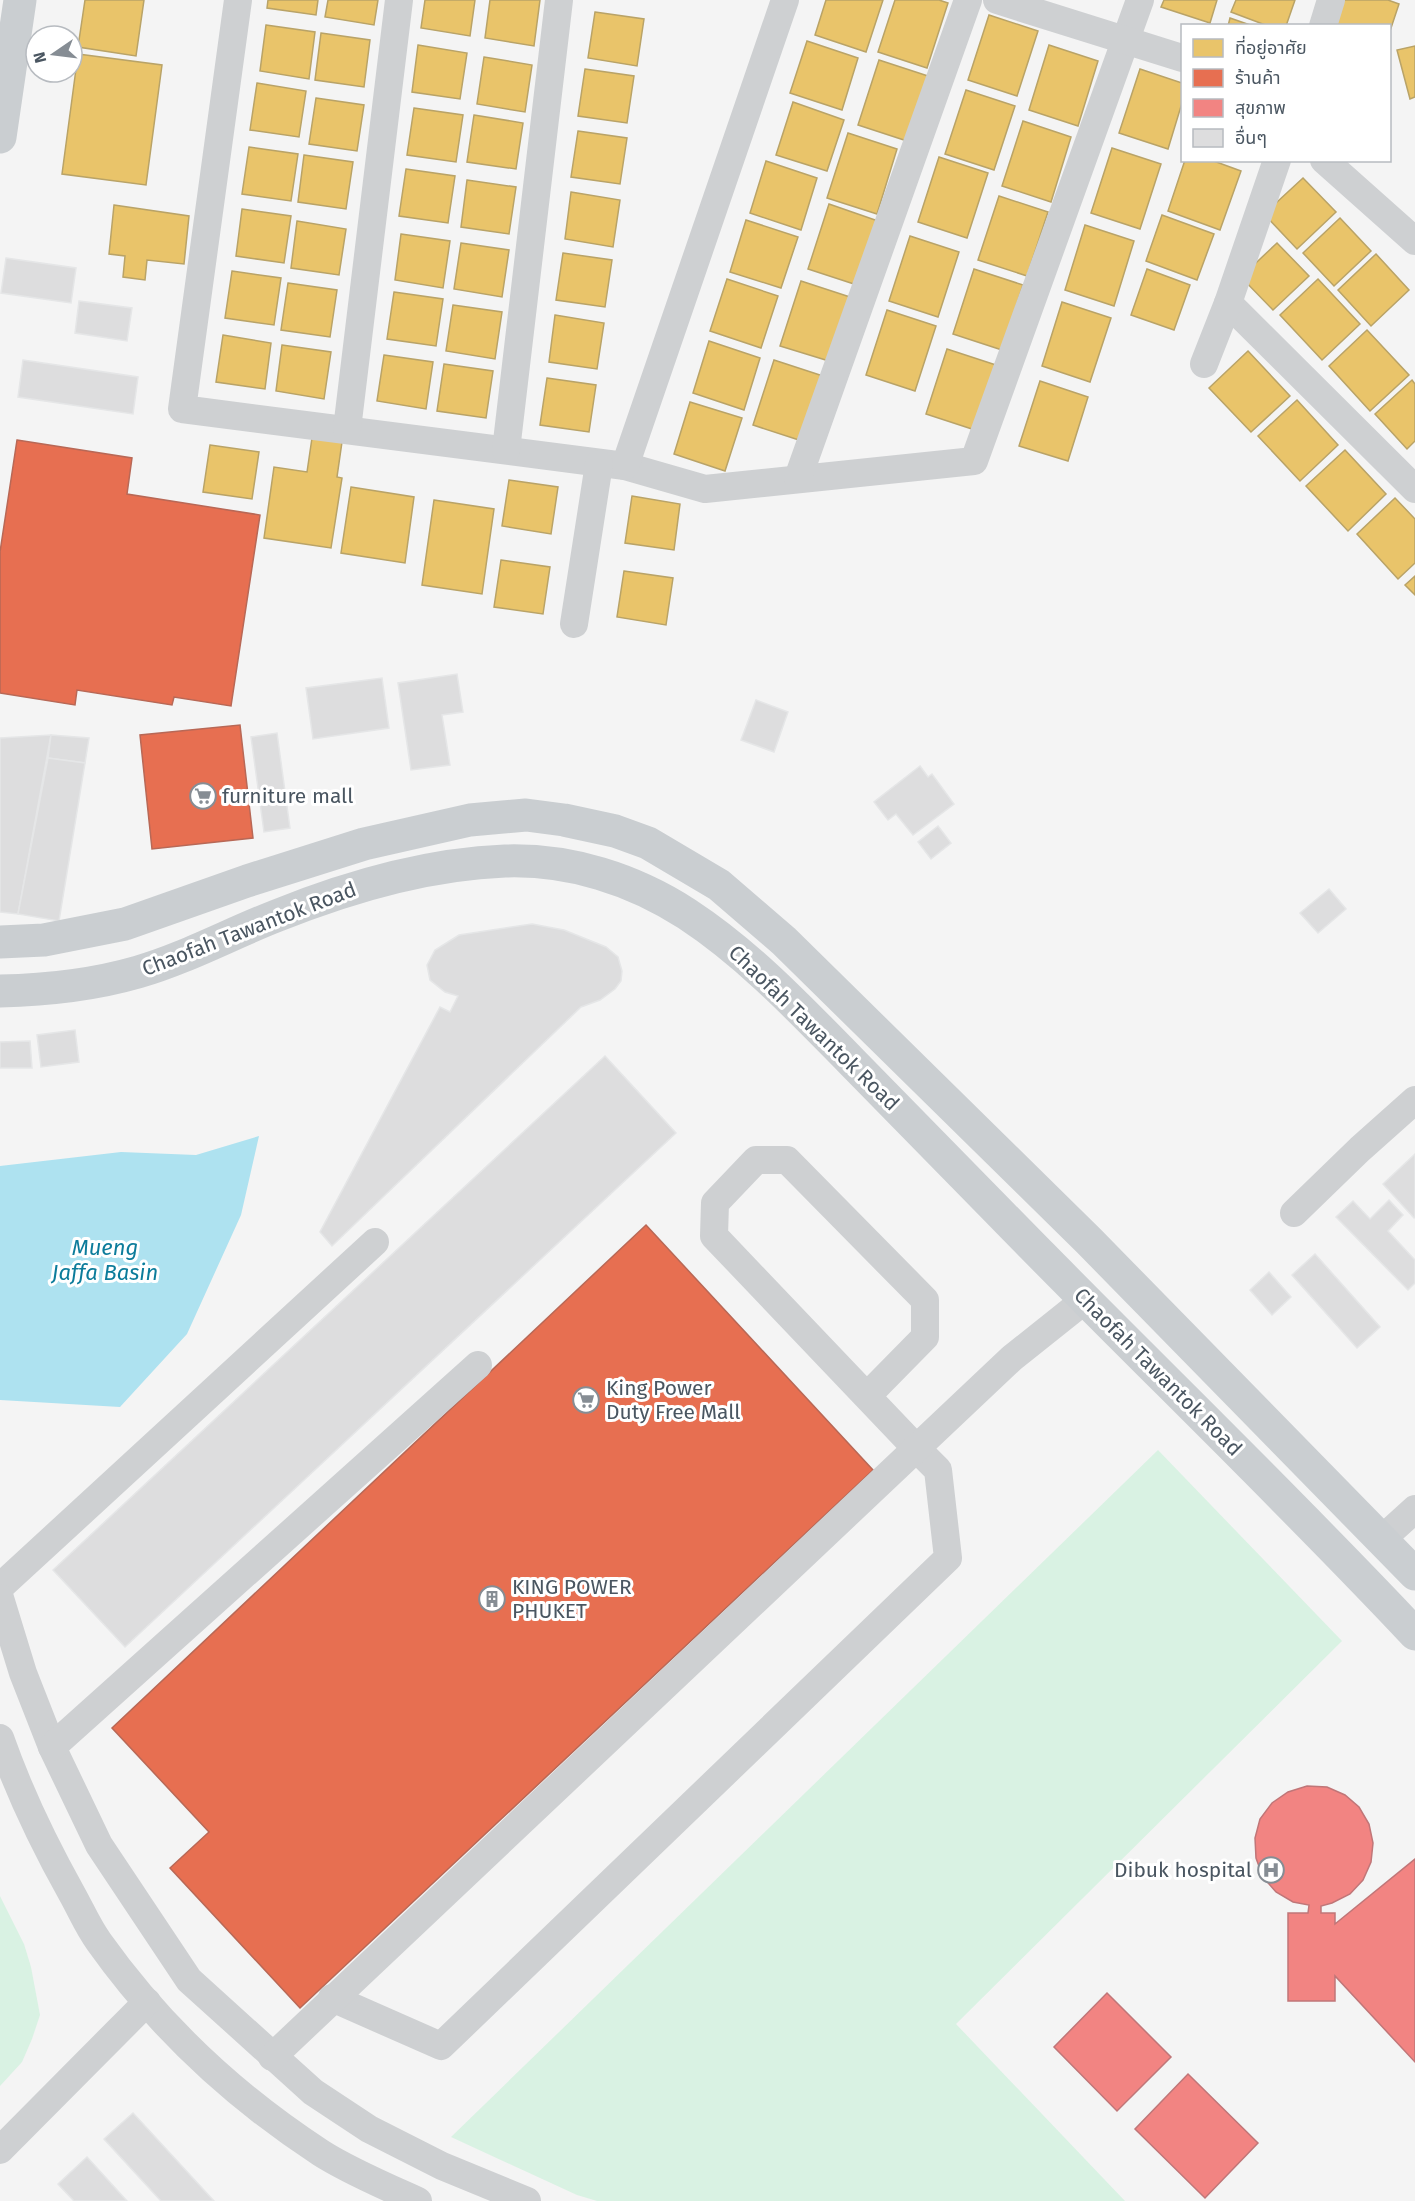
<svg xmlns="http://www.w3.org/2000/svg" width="1415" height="2201" font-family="'Fira Sans','Noto Sans Thai',sans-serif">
	<rect width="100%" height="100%" fill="#f4f4f4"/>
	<!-- green -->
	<g fill="#d9f2e3">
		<polygon points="1158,1450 1342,1641 956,2024 1125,2201 597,2201 577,2195 451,2137"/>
		<polygon points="0,1896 24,1944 31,1967 40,2015 32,2039 22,2062 0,2086"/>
	</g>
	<!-- water -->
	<polygon fill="#aee2f0" points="259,1136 241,1215 187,1334 120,1407 0,1400 0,1166 121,1152 196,1155"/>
	<!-- homes -->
	<g fill="#e9c46a" stroke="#b9a367" stroke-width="1.5">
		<polygon points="85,0 144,0 136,56 78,47"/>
		<polygon points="268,0 318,0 316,15 267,8"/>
		<polygon points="328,0 378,0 374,25 325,17"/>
		<polygon points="425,0 475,0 470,36 421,28"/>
		<polygon points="490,0 540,0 534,46 485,38"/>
		<polygon points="826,0 883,0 866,52 815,35"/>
		<polygon points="895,0 939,0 948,3 927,68 878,52"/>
		<polygon points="1164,0 1217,0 1210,23 1161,7"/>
		<polygon points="1236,0 1295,0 1286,26 1268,26 1231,12"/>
		<polygon points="1341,0 1388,0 1399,4 1390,31 1390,26 1332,26"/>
		<polygon points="595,12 644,19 637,66 588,58"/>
		<polygon points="989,15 1038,31 1017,96 968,80"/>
		<polygon points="1230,18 1253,26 1228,26"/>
		<polygon points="266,25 315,32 309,79 260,71"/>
		<polygon points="321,33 370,40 364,87 315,80"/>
		<polygon points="807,41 858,58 842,110 790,93"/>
		<polygon points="418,45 467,53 460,99 412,92"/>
		<polygon points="1049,45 1098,61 1078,126 1029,110"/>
		<polygon points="1415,46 1415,97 1410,99 1397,50"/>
		<polygon points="78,54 162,65 146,185 62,174"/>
		<polygon points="484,57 532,65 525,112 477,104"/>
		<polygon points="879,60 928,76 907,141 858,125"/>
		<polygon points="585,69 634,76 627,123 578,116"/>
		<polygon points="1140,69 1182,83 1182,103 1168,149 1119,133"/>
		<polygon points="257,83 306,91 299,137 250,130"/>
		<polygon points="966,90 1015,106 994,170 945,154"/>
		<polygon points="316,98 364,105 357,151 309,144"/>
		<polygon points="793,102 844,120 827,171 776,155"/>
		<polygon points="414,108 463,115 456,162 407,155"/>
		<polygon points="474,115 523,123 516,169 467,162"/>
		<polygon points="1023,121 1071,137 1051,202 1002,186"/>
		<polygon points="578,131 627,138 620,184 571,177"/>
		<polygon points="848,133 897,149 877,214 827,198"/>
		<polygon points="249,147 298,154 291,201 242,194"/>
		<polygon points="1112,148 1161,164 1140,229 1091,213"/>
		<polygon points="304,155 353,162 346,209 298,202"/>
		<polygon points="939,157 988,173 967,238 918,222"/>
		<polygon points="1185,160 1211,160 1241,171 1220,230 1168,211"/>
		<polygon points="766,161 817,178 801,230 750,213"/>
		<polygon points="406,169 455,176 448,223 399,216"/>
		<polygon points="1303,178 1336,212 1297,249 1264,214"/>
		<polygon points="467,180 516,187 509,234 461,227"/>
		<polygon points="571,192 620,200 613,247 565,239"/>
		<polygon points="999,196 1048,212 1027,276 978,260"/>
		<polygon points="829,204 878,221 857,285 808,269"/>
		<polygon points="114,205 189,216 184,264 147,260 145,280 123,277 125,256 109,254"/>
		<polygon points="242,209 291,216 284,263 236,256"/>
		<polygon points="1162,215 1214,234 1197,280 1146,261"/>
		<polygon points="1340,218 1371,251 1334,286 1303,253"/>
		<polygon points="746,220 798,237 781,288 730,272"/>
		<polygon points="297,221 346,229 339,275 291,268"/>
		<polygon points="1085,225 1134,241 1114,306 1065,290"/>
		<polygon points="401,234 450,241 443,288 395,280"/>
		<polygon points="910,236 959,252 938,317 889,301"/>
		<polygon points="461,243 509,250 502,297 454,289"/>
		<polygon points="1277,243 1309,276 1273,310 1241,277"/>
		<polygon points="563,253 612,260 605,307 556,300"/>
		<polygon points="1376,254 1409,290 1371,326 1338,290"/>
		<polygon points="974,269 1023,285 1002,350 953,334"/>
		<polygon points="1147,269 1190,285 1174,330 1131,315"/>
		<polygon points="232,271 281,278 274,325 225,318"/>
		<polygon points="727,279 778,296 761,348 710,331"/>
		<polygon points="1318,279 1360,324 1322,360 1280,315"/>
		<polygon points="801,281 850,297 829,361 780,346"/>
		<polygon points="288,283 337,290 330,337 281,330"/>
		<polygon points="394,292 443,299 436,346 387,339"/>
		<polygon points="1062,302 1111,318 1090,382 1042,366"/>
		<polygon points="453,305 502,312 495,359 446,351"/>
		<polygon points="887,310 936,326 915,391 866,375"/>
		<polygon points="555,315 604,323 597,369 549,362"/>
		<polygon points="1367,330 1409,375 1370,411 1329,366"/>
		<polygon points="223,335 271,343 265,389 216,382"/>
		<polygon points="709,341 760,358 744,410 693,393"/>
		<polygon points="282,345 331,352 324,399 276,391"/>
		<polygon points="947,349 996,365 975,430 926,414"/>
		<polygon points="1248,351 1290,396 1251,432 1209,388"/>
		<polygon points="384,355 433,362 426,409 377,401"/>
		<polygon points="774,360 823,376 802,441 753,425"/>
		<polygon points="444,364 493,371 486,418 437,411"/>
		<polygon points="547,378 596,385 589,432 540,425"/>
		<polygon points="1412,380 1415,384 1415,441 1407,449 1375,414"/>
		<polygon points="1040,381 1088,397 1068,461 1019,446"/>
		<polygon points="1297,400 1338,445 1300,481 1258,436"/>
		<polygon points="690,402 742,418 725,471 674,454"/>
		<polygon points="312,438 342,442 337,477 342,478 331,548 264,538 274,467 307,472"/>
		<polygon points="210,445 259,452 252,499 203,492"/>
		<polygon points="1345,450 1386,494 1348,531 1306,486"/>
		<polygon points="509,480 558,487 551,534 502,526"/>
		<polygon points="351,487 414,497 405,563 341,553"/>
		<polygon points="632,496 680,504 674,550 625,543"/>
		<polygon points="1395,498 1415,519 1415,563 1398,579 1357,534"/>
		<polygon points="434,500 494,509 482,594 422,585"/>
		<polygon points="501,560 550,567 543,614 494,607"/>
		<polygon points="624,571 673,578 666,625 617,617"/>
		<polygon points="1415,576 1415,595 1405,585"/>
	</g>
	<!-- shops -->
	<g fill="#e76f51" stroke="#b86856" stroke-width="1.5">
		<polygon points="17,440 132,458 127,494 260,515 231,706 174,697 172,705 77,690 75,705 0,693 0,552"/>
		<polygon points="240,725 253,838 152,849 140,735"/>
		<polygon points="646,1225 873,1470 300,2008 170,1868 209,1832 112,1728"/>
	</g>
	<!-- health -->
	<g fill="#f28482" stroke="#c07678" stroke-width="1.5">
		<polygon points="1307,1786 1327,1787 1345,1795 1359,1807 1369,1824 1373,1843 1371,1862 1363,1880 1350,1894 1332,1903 1321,1906 1321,1913 1335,1913 1335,1924 1415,1859 1415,2062 1335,1976 1335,2001 1288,2001 1288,1913 1308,1913 1309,1905 1293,1902 1276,1892 1263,1877 1256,1858 1255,1838 1260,1819 1272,1803 1288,1792"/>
		<polygon points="1107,1993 1171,2057 1117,2111 1054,2047"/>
		<polygon points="1188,2074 1258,2143 1205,2198 1135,2129"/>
	</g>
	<!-- building -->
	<g fill="#ddddde" stroke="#e5e6e7" stroke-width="1.5">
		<polygon points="6,258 76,268 71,303 1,293"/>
		<polygon points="79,301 132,308 127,341 75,333"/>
		<polygon points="23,360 138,377 133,414 18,397"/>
		<polygon points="457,674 463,712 442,715 450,765 411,770 398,683"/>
		<polygon points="382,678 389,728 313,739 306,688"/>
		<polygon points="756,700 788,712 774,752 741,740"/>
		<polygon points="277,733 290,828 264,832 251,737"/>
		<polygon points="51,735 18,914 0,912 0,738"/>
		<polygon points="51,735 89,738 85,763 48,758"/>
		<polygon points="48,758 85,763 59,921 18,914"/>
		<polygon points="920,766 928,777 932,774 954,804 913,835 896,814 888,820 874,802"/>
		<polygon points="938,826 951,843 931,859 918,842"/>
		<polygon points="1329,889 1346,909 1318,933 1300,913"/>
		<polygon points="532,924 564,930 606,947 618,957 622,971 621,981 615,989 600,1000 581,1007 332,1246 320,1232 440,1007 450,1012 458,996 445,992 430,980 427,965 435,950 459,935"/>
		<polygon points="75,1030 79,1062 41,1067 37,1035"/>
		<polygon points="30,1041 32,1068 0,1068 0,1042"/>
		<polygon points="605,1056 676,1133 125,1647 53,1570"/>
		<polygon points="1415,1154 1415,1217 1414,1218 1383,1184"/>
		<polygon points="1389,1200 1403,1215 1388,1231 1415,1260 1415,1283 1408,1290 1336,1217 1353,1201 1370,1219"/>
		<polygon points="1315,1254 1380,1327 1357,1348 1292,1275"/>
		<polygon points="1269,1272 1291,1297 1272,1315 1250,1290"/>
		<polygon points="133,2113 214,2201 161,2201 104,2139"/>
		<polygon points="87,2157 127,2201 74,2201 58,2184"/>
	</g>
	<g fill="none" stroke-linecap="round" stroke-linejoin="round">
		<!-- minor -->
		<g stroke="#ced0d2" stroke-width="28">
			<polyline points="238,0 182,409 625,466 705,489 974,461 1140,0"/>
			<polyline points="997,0 1182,58"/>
			<polyline points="1323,26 1331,0"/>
			<polyline points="1324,160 1415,241"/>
			<polyline points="1228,303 1415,489"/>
			<polyline points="1204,364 1228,303 1277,160"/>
			<polyline points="347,429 399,0"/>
			<polyline points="506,450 559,0"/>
			<polyline points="625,466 785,0"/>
			<polyline points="798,478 968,0"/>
			<polyline points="574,624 599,464"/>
			<polyline points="1294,1213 1360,1149 1415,1100"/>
			<polyline points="1381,1540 1415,1509"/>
			<polyline points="0,1587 375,1242"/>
			<polyline points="0,1598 23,1673 52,1747 99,1845 189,1980 313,2092 369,2129 442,2166 527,2201"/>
			<path d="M0,1738C19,1792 44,1844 72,1894C81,1910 88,1927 99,1942C158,2025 235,2097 321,2153C349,2171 387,2187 418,2201"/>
			<polyline points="52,1747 478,1365"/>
			<polyline points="332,1998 441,2046 948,1558 938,1470 916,1448 714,1236 715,1203 756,1160 787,1160 925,1300 925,1337 867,1396"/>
			<polyline points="272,2057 1012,1358 1086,1299"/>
			<polyline points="0,2150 147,2002"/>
		</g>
		<!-- major -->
		<g stroke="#caced1" stroke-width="33">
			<polyline points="0,137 20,0"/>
			<polyline points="0,942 44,940 125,924 247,881 364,844 470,820 526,815 564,820 615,831 648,843 719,885 784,941 1089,1241 1415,1574"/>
			<path d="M0,991C47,990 93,985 138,972C186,958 230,934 276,916C348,887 427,864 505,861C570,859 633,879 687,914C748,954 799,1008 850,1060C899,1110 948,1160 997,1210C1135,1352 1279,1489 1415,1634"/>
		</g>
	</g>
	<!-- icons -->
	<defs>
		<g id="supermarket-ring" transform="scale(1.35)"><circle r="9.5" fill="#fff" stroke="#868d94" stroke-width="1.5"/><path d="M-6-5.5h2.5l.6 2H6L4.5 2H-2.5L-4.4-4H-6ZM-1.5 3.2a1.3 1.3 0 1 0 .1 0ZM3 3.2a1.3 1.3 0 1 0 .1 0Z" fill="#868d94"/></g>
		<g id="building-ring" transform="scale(1.35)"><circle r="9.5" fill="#fff" stroke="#868d94" stroke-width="1.5"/><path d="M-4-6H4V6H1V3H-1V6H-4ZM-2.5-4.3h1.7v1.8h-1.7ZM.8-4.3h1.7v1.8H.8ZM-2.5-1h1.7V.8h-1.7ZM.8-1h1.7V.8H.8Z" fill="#868d94"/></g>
		<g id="hospital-ring" transform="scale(1.35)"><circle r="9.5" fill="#fff" stroke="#868d94" stroke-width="1.5"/><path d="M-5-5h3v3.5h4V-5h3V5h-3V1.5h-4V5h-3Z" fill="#868d94"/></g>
	</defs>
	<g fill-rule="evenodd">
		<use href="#supermarket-ring" x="203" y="796"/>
		<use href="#supermarket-ring" x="586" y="1400"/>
		<use href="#building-ring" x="492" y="1599"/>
		<use href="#hospital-ring" x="1271" y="1870"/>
	</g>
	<g text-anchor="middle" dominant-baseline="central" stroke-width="6" stroke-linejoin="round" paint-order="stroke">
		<!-- poi labels -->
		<g font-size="21" fill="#4a5661" stroke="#fff" text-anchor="start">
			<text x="222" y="796">furniture mall</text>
			<text x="606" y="1388">King Power<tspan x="606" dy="24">Duty Free Mall</tspan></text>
			<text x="512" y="1587">KING POWER<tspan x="512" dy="24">PHUKET</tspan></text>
			<text x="1252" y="1870" text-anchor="end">Dibuk hospital</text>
		</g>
		<!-- street labels -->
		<g font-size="21" fill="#4a5661" stroke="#fff">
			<text transform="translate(249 929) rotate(-21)">Chaofah Tawantok Road</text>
			<text transform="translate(814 1028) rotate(44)">Chaofah Tawantok Road</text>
			<text transform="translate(1158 1372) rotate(45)">Chaofah Tawantok Road</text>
		</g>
		<!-- water labels -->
		<g font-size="22" font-style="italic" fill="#0c7c9b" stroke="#fff">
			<text x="105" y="1247">Mueng<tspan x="105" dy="25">Jaffa Basin</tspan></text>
		</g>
	</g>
	<!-- legend -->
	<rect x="1181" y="24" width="210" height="138" fill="#ffffff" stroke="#b7bbc0" stroke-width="1.5"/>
	<rect x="1193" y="39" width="30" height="18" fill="#e9c46a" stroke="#b7bbc0" stroke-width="1.5"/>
	<text x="1235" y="54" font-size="18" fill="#4a5661">ที่อยู่อาศัย</text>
	<rect x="1193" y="69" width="30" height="18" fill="#e76f51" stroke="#b7bbc0" stroke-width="1.5"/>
	<text x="1235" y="84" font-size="18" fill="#4a5661">ร้านค้า</text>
	<rect x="1193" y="99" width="30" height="18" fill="#f28482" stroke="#b7bbc0" stroke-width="1.5"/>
	<text x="1235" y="114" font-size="18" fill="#4a5661">สุขภาพ</text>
	<rect x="1193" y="129" width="30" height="18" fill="#ddddde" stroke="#b7bbc0" stroke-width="1.5"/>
	<text x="1235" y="144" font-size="18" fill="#4a5661">อื่นๆ</text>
	<!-- north arrow -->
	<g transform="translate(54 54) rotate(256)"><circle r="28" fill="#ffffff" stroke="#b7bbc0" stroke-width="1.5"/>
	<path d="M0-4.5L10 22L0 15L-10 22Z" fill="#868d94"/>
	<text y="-9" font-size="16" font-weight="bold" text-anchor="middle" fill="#4a5661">N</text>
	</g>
</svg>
